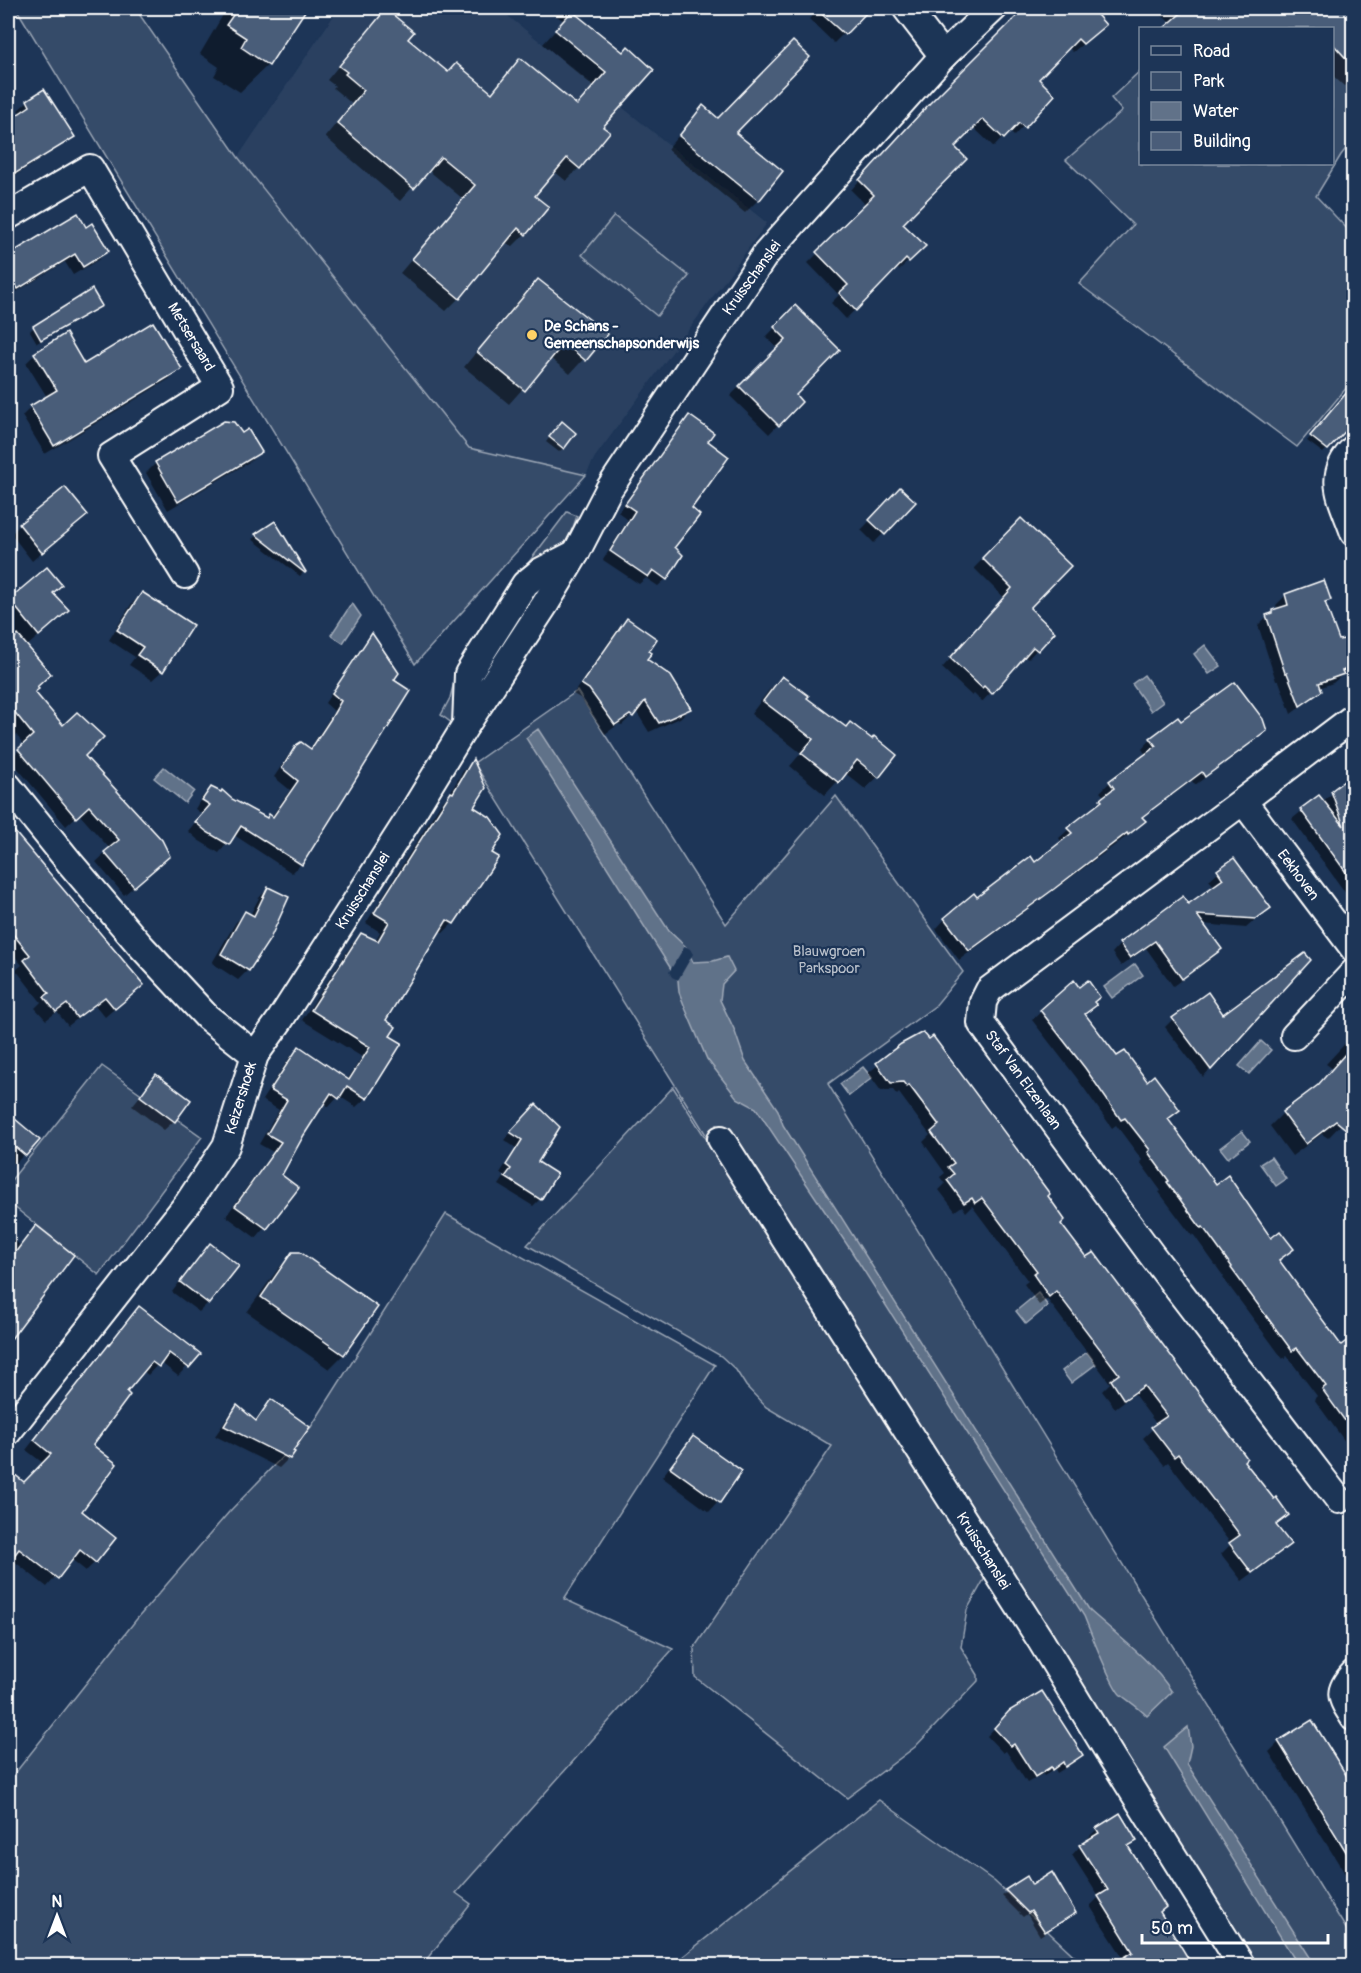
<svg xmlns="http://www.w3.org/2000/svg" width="1361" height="1973" font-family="Pangolin,sans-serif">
	<rect width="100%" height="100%" fill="#1d3557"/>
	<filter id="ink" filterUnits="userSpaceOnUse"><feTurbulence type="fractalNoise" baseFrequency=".0167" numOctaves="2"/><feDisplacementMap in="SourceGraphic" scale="12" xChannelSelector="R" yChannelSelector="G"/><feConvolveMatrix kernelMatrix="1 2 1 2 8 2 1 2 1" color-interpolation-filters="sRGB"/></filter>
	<g filter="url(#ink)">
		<!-- built -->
		<polygon fill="#2a4161" points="339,8 498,8 767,223 595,457 586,475 470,448 238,157"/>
		<!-- green -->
		<g fill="#364b69" stroke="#9aa5b4" stroke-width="1.5">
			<polygon points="16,8 135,8 238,157 469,448 586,475 415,664"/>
			<polygon points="1208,8 1353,8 1353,140 1341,155 1316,196 1353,235 1353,380 1297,447 1079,284 1133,225 1066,160 1122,111 1111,98 1140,71 1140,164 1332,164 1332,28 1185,28"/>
			<polygon points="614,216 689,276 657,316 582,255"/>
			<polygon points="567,512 577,516 571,533 563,547 507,591"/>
			<polygon points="455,678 456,726 441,715 450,698"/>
			<polygon points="577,691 726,924 836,796 963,972 935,1006 828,1084 1353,1940 1353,1965 1243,1965 710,1141 474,763"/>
			<polygon points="102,1066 202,1137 99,1275 8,1202 8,1184"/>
			<polygon points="673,1087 986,1576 967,1610 961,1647 978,1675 978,1681 915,1747 847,1798 695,1677 694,1648 832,1446 766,1407 746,1386 736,1370 721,1356 527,1245"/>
			<polygon points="446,1214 715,1365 564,1599 673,1649 456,1893 471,1904 422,1965 8,1965 8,1782 136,1620 229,1512 311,1427"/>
			<polygon points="879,1800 994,1881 1084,1965 671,1966"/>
		</g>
		<!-- water -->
		<g fill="#617289" stroke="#a0aab8" stroke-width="1.5">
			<polygon points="352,603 361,616 343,643 331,635"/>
			<polygon points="1205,645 1221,666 1209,674 1194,654"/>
			<polygon points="1144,675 1163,702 1151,711 1132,684"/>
			<path d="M538,729L669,931L686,947L693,962L713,961L727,957L734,971L722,984L720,1000L734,1029L745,1061L778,1110L783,1125L1090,1611C1118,1636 1151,1660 1172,1692L1147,1716C1139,1708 1130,1702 1121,1695C1112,1688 1090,1631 1084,1616L850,1249L756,1108L737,1098L707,1059L686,1010L679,992L678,980L526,738Z"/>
			<polygon points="164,767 194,791 185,803 154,778"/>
			<polygon points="1135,964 1143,975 1112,998 1104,987"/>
			<polygon points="1261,1041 1271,1050 1249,1074 1239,1066"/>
			<polygon points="863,1067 872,1078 849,1096 840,1084"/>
			<polygon points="1242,1131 1250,1141 1228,1158 1220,1148"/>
			<polygon points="1271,1157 1286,1179 1276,1186 1260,1164"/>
			<polygon points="1038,1293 1048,1306 1026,1324 1016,1311"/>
			<polygon points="1087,1352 1096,1364 1071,1383 1062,1371"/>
			<polygon points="1188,1727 1191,1746 1187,1764 1315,1965 1298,1965 1164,1747"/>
		</g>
		<!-- pier -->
		<polygon fill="#1d3557" points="685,946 690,949 693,954 678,980 672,977 669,972"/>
		<!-- shadow -->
		<g fill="#0007">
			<polygon points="227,8 305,8 268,65 240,92 214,76 219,67 200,54"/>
			<polygon points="545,8 580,8 573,14 622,53 579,168 566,181 554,171 533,197 525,234 512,247 505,242 459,298 446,311 400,273 463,199 428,170 400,201 325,137 352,104 333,88 335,86 327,80 373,24 386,11 406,39 448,74 491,94 521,60 576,106 593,86 543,44 564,21"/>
			<polygon points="820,8 867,8 868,9 834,43 809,19"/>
			<polygon points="1028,8 1101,8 1094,13 1095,34 1073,52 1068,47 1036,79 1053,95 1014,136 1009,131 994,147 973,127 953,147 901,224 924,246 899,270 896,267 846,319 831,303 839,295 808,263 866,205 851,190 880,157"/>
			<polygon points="1155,8 1350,8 1354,12 1354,77 1344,86 1332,75 1332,28 1193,28 1193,16 1179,28 1175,28"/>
			<polygon points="28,101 73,136 63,145 8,180 8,122 21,114 18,110"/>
			<polygon points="703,107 758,200 745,213 667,149"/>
			<polygon points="77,215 85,229 107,251 98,260 73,275 65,262 8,297 8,257"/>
			<polygon points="538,281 606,334 570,374 550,358 509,404 464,367 523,295"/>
			<polygon points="100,306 96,310 37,343 30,331 34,327"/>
			<polygon points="795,307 794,395 800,402 769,434 730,396 778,349 766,337"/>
			<polygon points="35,354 83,366 180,368 171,378 45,454 22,416 31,407 47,397 26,363"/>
			<polygon points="1354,386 1354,421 1323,453 1307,441"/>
			<polygon points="689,417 706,442 690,509 673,547 666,579 658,586 646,578 639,584 603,560 628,520 618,512 682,424"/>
			<polygon points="225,422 260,452 251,461 168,510 146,473 156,463"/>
			<polygon points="558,427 563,448 559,452 546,442"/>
			<polygon points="900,489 914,502 874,543 861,530"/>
			<polygon points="86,515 32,561 11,534 20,525"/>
			<polygon points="1021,520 1028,608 1053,632 1028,659 1024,656 982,702 974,694 972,696 942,668 1004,598 974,568"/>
			<polygon points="275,523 304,572 300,576 252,539"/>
			<polygon points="47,569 58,619 26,647 36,687 33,692 83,756 159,865 124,895 96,862 110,849 79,814 66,826 10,759 24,745 8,724 8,602"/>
			<polygon points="142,594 162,671 152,680 129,665 135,657 109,640 132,603"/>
			<polygon points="1285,596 1330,599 1324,604 1338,642 1352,666 1333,683 1319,688 1320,690 1311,699 1291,714 1279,681 1276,681 1258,625 1272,612 1278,610 1276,605"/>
			<polygon points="628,620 647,651 645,660 689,709 680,718 649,732 636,711 622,725 619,724 605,734 580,698 573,694 618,629"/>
			<polygon points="372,635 392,681 409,691 301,864 292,873 234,835 219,853 198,840 188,831 202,814 195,809 202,797 211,789 266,820 271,817 290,790 274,777 288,756 297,746 309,750 334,711 325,703 364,644"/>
			<polygon points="782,678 805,698 878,777 865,789 845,773 825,795 790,766 801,753 751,714 769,690"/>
			<polygon points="1265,731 1256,740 1195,785 1192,781 1141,818 1144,821 1134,831 959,960 936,929 945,919 1035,864 1062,843 1059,838 1105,797 1100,792 1110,782 1146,755 1142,749 1151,739"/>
			<polygon points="472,762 472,807 490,853 496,857 453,923 443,933 439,930 384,1021 388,1036 366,1098 356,1107 339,1096 329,1107 323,1103 302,1134 280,1176 297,1188 256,1238 226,1216 273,1152 259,1144 279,1110 262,1100 290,1057 299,1048 347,1080 362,1057 302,1020 352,944 361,934 375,941 380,932 366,923 441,803 448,796 463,771"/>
			<polygon points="1354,776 1354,901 1352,902 1292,819 1319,797 1323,801"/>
			<polygon points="8,825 142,985 105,1017 95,1005 68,1026 57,1012 46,1020 35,1008 41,1002 16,970 22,965 8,948"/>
			<polygon points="1218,872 1269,908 1246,928 1202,924 1220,949 1212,958 1173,986 1146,948 1121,966 1112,953 1120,944 1188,906 1215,887 1209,880"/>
			<polygon points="268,888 269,938 248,970 238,980 212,963 236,922 246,913 250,915 259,898"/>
			<polygon points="1309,960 1203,1077 1165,1027 1173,1019 1208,994 1223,1016"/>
			<polygon points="1073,982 1095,1005 1084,1015 1167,1120 1215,1186 1270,1240 1292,1249 1278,1262 1341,1347 1350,1341 1354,1346 1354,1437 1346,1443 1314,1399 1317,1396 1287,1356 1283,1359 1223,1278 1224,1277 1193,1234 1192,1236 1159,1192 1161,1191 1140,1162 1142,1160 1116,1125 1112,1128 1076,1077 1032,1020"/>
			<polygon points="1354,1034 1354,1111 1328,1138 1322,1134 1292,1156 1270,1126 1283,1113 1315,1089 1333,1069 1326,1064"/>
			<polygon points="902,1046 1046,1196 1059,1224 1273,1501 1287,1514 1275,1526 1289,1544 1280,1553 1242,1581 1221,1554 1231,1544 1168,1462 1164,1465 1143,1438 1157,1425 1134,1394 1115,1408 1102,1391 1110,1383 1047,1299 1039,1305 1024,1284 1028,1281 972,1206 966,1212 962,1206 955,1211 939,1190 945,1184 940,1177 945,1173 923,1142 930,1135 899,1093 897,1095 893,1090 881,1091 868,1073"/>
			<polygon points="156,1076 174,1121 164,1130 132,1106"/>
			<polygon points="536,1106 536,1163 540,1199 533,1206 499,1185 505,1176 500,1173 516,1148 504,1140"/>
			<polygon points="14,1120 38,1140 15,1164 8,1158 8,1126"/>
			<polygon points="36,1227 43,1295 8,1340 8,1236 20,1245"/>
			<polygon points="210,1245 208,1303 199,1312 172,1292 201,1254"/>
			<polygon points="292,1254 376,1308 343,1355 329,1369 247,1312 278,1269"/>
			<polygon points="139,1308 199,1354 178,1376 160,1362 148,1375 143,1371 125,1392 91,1446 80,1511 95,1562 86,1571 71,1559 47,1587 10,1558 8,1562 8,1475 24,1484 43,1463 26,1450 130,1317"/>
			<polygon points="272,1401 289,1458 279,1468 215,1436 228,1417 237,1407 254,1421"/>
			<polygon points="693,1438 740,1472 718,1502 709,1512 662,1477 684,1447"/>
			<polygon points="1010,1712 1081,1755 1073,1763 1057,1773 1055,1769 1044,1776 1043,1774 1027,1783 1006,1751 1003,1753 987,1736"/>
			<polygon points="1312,1722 1354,1789 1354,1888 1269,1752 1278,1743"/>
			<polygon points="1097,1829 1135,1840 1128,1848 1159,1913 1186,1958 1179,1966 1114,1966 1124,1959 1090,1906 1099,1897 1072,1855 1080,1846 1090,1840 1088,1838"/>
			<polygon points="1027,1878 1032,1888 1074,1913 1040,1936 1027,1914 1023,1917 1002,1896"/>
		</g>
		<!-- building -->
		<g fill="#4a5d79" stroke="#fff" stroke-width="1.5">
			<polygon points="238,8 307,8 269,66 241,47 246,38 226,25"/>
			<polygon points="815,8 871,8 845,35"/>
			<polygon points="1025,8 1091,8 1106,25 1083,44 1078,39 1039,79 1055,95 1025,128 1019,123 1004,139 983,119 955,147 967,159 903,224 926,246 909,262 906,259 856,311 839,293 848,285 816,252 874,195 859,180 930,103"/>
			<polygon points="1187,8 1353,8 1353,66 1332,43 1332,28 1164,28"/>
			<polygon points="386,9 414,32 408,39 448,72 456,63 492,93 520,58 577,105 606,72 555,30 572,11 623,52 628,46 654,70 603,127 610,132 580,169 567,158 535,196 549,207 526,235 518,228 460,299 412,259 475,185 441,157 414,189 337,123 364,90 345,74 347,72 339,66"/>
			<polygon points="793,41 810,57 736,133 783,171 759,201 679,136 703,105 718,118"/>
			<polygon points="44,89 75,137 8,178 8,121 30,106 27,100"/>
			<polygon points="78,213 86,227 92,223 109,251 83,267 75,254 18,289 8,271 8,255"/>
			<polygon points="538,279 608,334 586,361 564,343 525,391 477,352"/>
			<polygon points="92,289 102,306 41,340 33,326"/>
			<polygon points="795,305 840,350 796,395 802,402 779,426 739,386 786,339 774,327"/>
			<polygon points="153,322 182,369 54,446 30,406 57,390 34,353 66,333 84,364"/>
			<polygon points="1353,385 1353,423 1328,450 1310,436"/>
			<polygon points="689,415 714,433 708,441 729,457 692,508 700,515 675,547 683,555 667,580 653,570 648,577 610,551 635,511 625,504"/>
			<polygon points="224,421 234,422 242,433 248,429 262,452 178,502 155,462"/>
			<polygon points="562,421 576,433 564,449 549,437"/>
			<polygon points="65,487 88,515 42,553 19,524"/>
			<polygon points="900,487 916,502 885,535 869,520"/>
			<polygon points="1021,518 1071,566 1030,608 1055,632 1038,651 1033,647 992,694 984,686 982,688 950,658 1012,588 982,558"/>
			<polygon points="275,521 306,572 305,573 255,534"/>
			<polygon points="47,567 62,585 53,593 69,610 39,636 9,599"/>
			<polygon points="1324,580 1331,600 1325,602 1339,640 1344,639 1353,667 1342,671 1344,674 1319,683 1322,691 1300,706 1287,673 1285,673 1266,615 1272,613 1272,610 1288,605 1285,594"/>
			<polygon points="142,592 193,625 163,672 137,655 143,647 117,630"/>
			<polygon points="627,618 657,639 649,651 652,653 647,659 671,676 691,709 659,723 645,701 633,717 630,715 615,725 589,689 581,684"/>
			<polygon points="372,633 399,673 394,680 411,691 302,865 241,826 229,845 207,832 195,822 210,805 202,800 211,787 221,792 222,790 232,799 267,818 269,814 273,817 298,781 282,768 296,745 301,742 311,749 330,720 341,701 332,693"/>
			<polygon points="18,635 51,674 37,687 39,689 35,692 63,725 77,712 104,737 85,756 162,840 170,856 134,887 104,852 119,840 89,806 76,818 18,749 33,735 8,704 8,644"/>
			<polygon points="782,676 809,696 807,698 846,727 850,722 872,739 874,736 897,755 879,778 857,760 839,783 801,753 813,739 763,701"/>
			<polygon points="1235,682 1263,719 1267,731 1205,777 1202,772 1142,817 1146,821 1128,835 1127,833 1054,889 969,951 944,918 974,893 977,897 1031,856 1035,862 1072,833 1067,828 1102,801 1100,799 1114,788 1109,781 1156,746 1150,738 1178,717 1181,721"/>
			<polygon points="473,759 486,788 474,807 490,817 503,835 492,853 499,857 454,924 447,920 386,1020 396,1027 390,1036 402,1043 367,1099 347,1086 339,1099 331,1093 304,1135 282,1175 299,1188 267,1229 235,1206 281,1142 267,1134 287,1100 270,1090 299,1046 349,1080 370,1047 311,1010 361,933 378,941 389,922 374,913 451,792 453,793"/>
			<polygon points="1353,774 1353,882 1300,809 1319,795 1344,826 1331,791"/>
			<polygon points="8,824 144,985 115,1009 105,997 77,1018 67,1004 56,1012 44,997 49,993 24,960 30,955 8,928"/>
			<polygon points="1234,858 1271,908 1256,919 1197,915 1222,949 1182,979 1155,941 1130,958 1119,943 1183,896 1188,904 1223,879 1217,870"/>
			<polygon points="268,887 289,897 270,939 249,971 221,954 245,911 254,916"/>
			<polygon points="1305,953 1311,960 1211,1070 1172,1018 1208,992 1223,1014"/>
			<polygon points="1074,980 1079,987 1088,980 1100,997 1094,1002 1097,1005 1085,1014 1117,1056 1125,1051 1147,1081 1154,1075 1180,1110 1168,1119 1216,1184 1228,1175 1271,1238 1280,1231 1294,1249 1279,1260 1341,1345 1353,1336 1353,1432 1322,1389 1326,1386 1297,1348 1292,1351 1231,1268 1232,1267 1203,1227 1201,1228 1167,1182 1169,1181 1148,1152 1150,1150 1125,1118 1121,1120 1085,1068 1040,1010"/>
			<polygon points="923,1032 929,1039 933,1036 1050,1194 1048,1196 1065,1220 1061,1224 1086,1257 1094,1252 1247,1458 1244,1461 1274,1499 1276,1497 1289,1515 1276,1525 1291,1544 1252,1573 1229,1543 1240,1535 1178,1454 1174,1457 1151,1427 1167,1416 1144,1386 1124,1400 1111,1380 1119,1374 1056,1291 1049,1297 1033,1274 1037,1271 982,1198 975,1203 972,1198 964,1203 947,1180 954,1174 948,1167 954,1163 931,1132 939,1125 909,1085 907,1087 903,1082 891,1083 876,1063 901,1044"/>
			<polygon points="1353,1045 1353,1135 1336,1121 1306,1144 1282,1112 1318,1085"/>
			<polygon points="156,1074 191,1100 175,1122 140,1096"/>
			<polygon points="536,1104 560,1127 538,1162 557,1174 541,1200 505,1177 511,1169 506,1165 522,1140 510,1132"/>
			<polygon points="8,1113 40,1140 26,1156 8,1141"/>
			<polygon points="36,1225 74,1255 8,1343 8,1262"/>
			<polygon points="210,1243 239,1266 209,1304 180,1282"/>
			<polygon points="292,1252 300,1252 378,1307 344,1355 261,1297"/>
			<polygon points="139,1306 201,1354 189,1368 169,1353 159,1367 152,1362 127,1392 130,1395 93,1445 117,1464 82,1511 116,1538 96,1563 80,1550 58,1579 19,1549 8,1564 8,1469 24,1482 51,1454 34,1440"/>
			<polygon points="271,1399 310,1427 293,1451 295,1452 290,1459 224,1426 237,1405 256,1421"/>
			<polygon points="693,1436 742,1471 720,1503 670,1467"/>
			<polygon points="1042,1691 1083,1755 1065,1767 1063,1762 1052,1770 1051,1767 1035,1777 1014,1744 1011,1746 994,1728 1009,1711"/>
			<polygon points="1312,1720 1353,1786 1353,1863 1278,1741"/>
			<polygon points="1120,1813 1137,1841 1128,1846 1166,1907 1160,1912 1188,1958 1176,1965 1111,1965 1133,1952 1098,1896 1108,1890 1079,1845 1099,1833 1096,1828"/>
			<polygon points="1052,1872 1076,1913 1045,1932 1031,1911 1028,1913 1005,1890 1027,1876 1032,1885"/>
		</g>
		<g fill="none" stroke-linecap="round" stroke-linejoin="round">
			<!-- street casing -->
			<g stroke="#fff" stroke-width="30">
				<g id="street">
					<polyline points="906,8 943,56"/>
					<polyline points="8,216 90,168 220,387 111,456 185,575"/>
					<path d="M1354,448C1325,477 1343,500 1354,533"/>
					<polyline points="466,725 468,674 525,584 541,571 576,553"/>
					<polyline points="8,786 70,863 139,944 207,1017 255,1055"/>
					<polyline points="1243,801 1354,949"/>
					<polyline points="1294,1036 1354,972"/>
					<polyline points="721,1139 1041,1641 1112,1758 1242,1966"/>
					<polyline points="8,1432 188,1203 226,1146 255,1055 280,1020 408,820 466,725 546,603 576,553 609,489 765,255 943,56 994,8"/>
					<polyline points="1339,1500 1151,1254 981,1023 983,1002 989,990 1243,801 1354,717"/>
					<path d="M1354,1673C1336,1692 1341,1698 1354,1718"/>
				</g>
			</g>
			<!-- street -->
			<use href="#street" stroke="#1d3557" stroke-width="26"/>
		</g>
	</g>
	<!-- markers -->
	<circle fill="#ffd166" stroke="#1d3557" stroke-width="2" cx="532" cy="335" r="6"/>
	<g text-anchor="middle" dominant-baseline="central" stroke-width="4.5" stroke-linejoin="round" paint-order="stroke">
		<!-- street labels -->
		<g font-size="15" fill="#fff" stroke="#1d3557">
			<text transform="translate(752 278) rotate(-54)">Kruisschanslei</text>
			<text transform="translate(191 337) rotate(59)">Metsersaard</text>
			<text transform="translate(1298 875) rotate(53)">Eekhoven</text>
			<text transform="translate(363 891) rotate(-58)">Kruisschanslei</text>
			<text transform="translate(1023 1080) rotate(54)">Staf Van Elzenlaan</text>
			<text transform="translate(241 1098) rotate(-73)">Keizershoek</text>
			<text transform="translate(983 1551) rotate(58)">Kruisschanslei</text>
		</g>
		<!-- poi labels -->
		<g font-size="15" font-weight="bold" fill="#fff" stroke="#1d3557" text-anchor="start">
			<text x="544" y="326">De Schans -<tspan x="544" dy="17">Gemeenschapsonderwijs</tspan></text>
		</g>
		<!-- park labels -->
		<g font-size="15" fill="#b9c0ca" stroke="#1d3557">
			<text x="829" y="951">Blauwgroen<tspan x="829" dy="17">Parkspoor</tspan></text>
		</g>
	</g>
	<!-- margin -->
	<rect width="1361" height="1973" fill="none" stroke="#1d3557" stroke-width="30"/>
	<rect x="15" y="15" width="1331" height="1943" fill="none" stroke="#fff" stroke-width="2" filter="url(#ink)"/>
	<!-- legend -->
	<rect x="1139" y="27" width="195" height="138" fill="#1d3557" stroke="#77869a" stroke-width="1.5"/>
	<rect x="1151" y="46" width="30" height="9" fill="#1d3557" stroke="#77869a" stroke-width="1.5"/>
	<text x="1193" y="57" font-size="18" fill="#ffffff">Road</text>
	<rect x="1151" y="72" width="30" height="18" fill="#364b69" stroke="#77869a" stroke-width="1.5"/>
	<text x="1193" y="87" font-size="18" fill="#ffffff">Park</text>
	<rect x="1151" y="102" width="30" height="18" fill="#617289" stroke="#77869a" stroke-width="1.5"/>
	<text x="1193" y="117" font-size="18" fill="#ffffff">Water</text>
	<rect x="1151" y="132" width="30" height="18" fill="#4a5d79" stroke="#77869a" stroke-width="1.5"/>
	<text x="1193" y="147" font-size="18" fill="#ffffff">Building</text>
	<!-- north arrow -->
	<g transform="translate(57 1916)" stroke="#1d3557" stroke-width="4.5" paint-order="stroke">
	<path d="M0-4.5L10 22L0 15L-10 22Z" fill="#ffffff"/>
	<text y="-9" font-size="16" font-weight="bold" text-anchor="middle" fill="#ffffff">N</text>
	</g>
	<!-- scale -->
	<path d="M1142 1934v9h186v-9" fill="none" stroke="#ffffff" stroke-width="3"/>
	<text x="1151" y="1934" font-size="18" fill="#ffffff" stroke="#1d3557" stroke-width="4.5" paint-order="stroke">50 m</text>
</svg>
